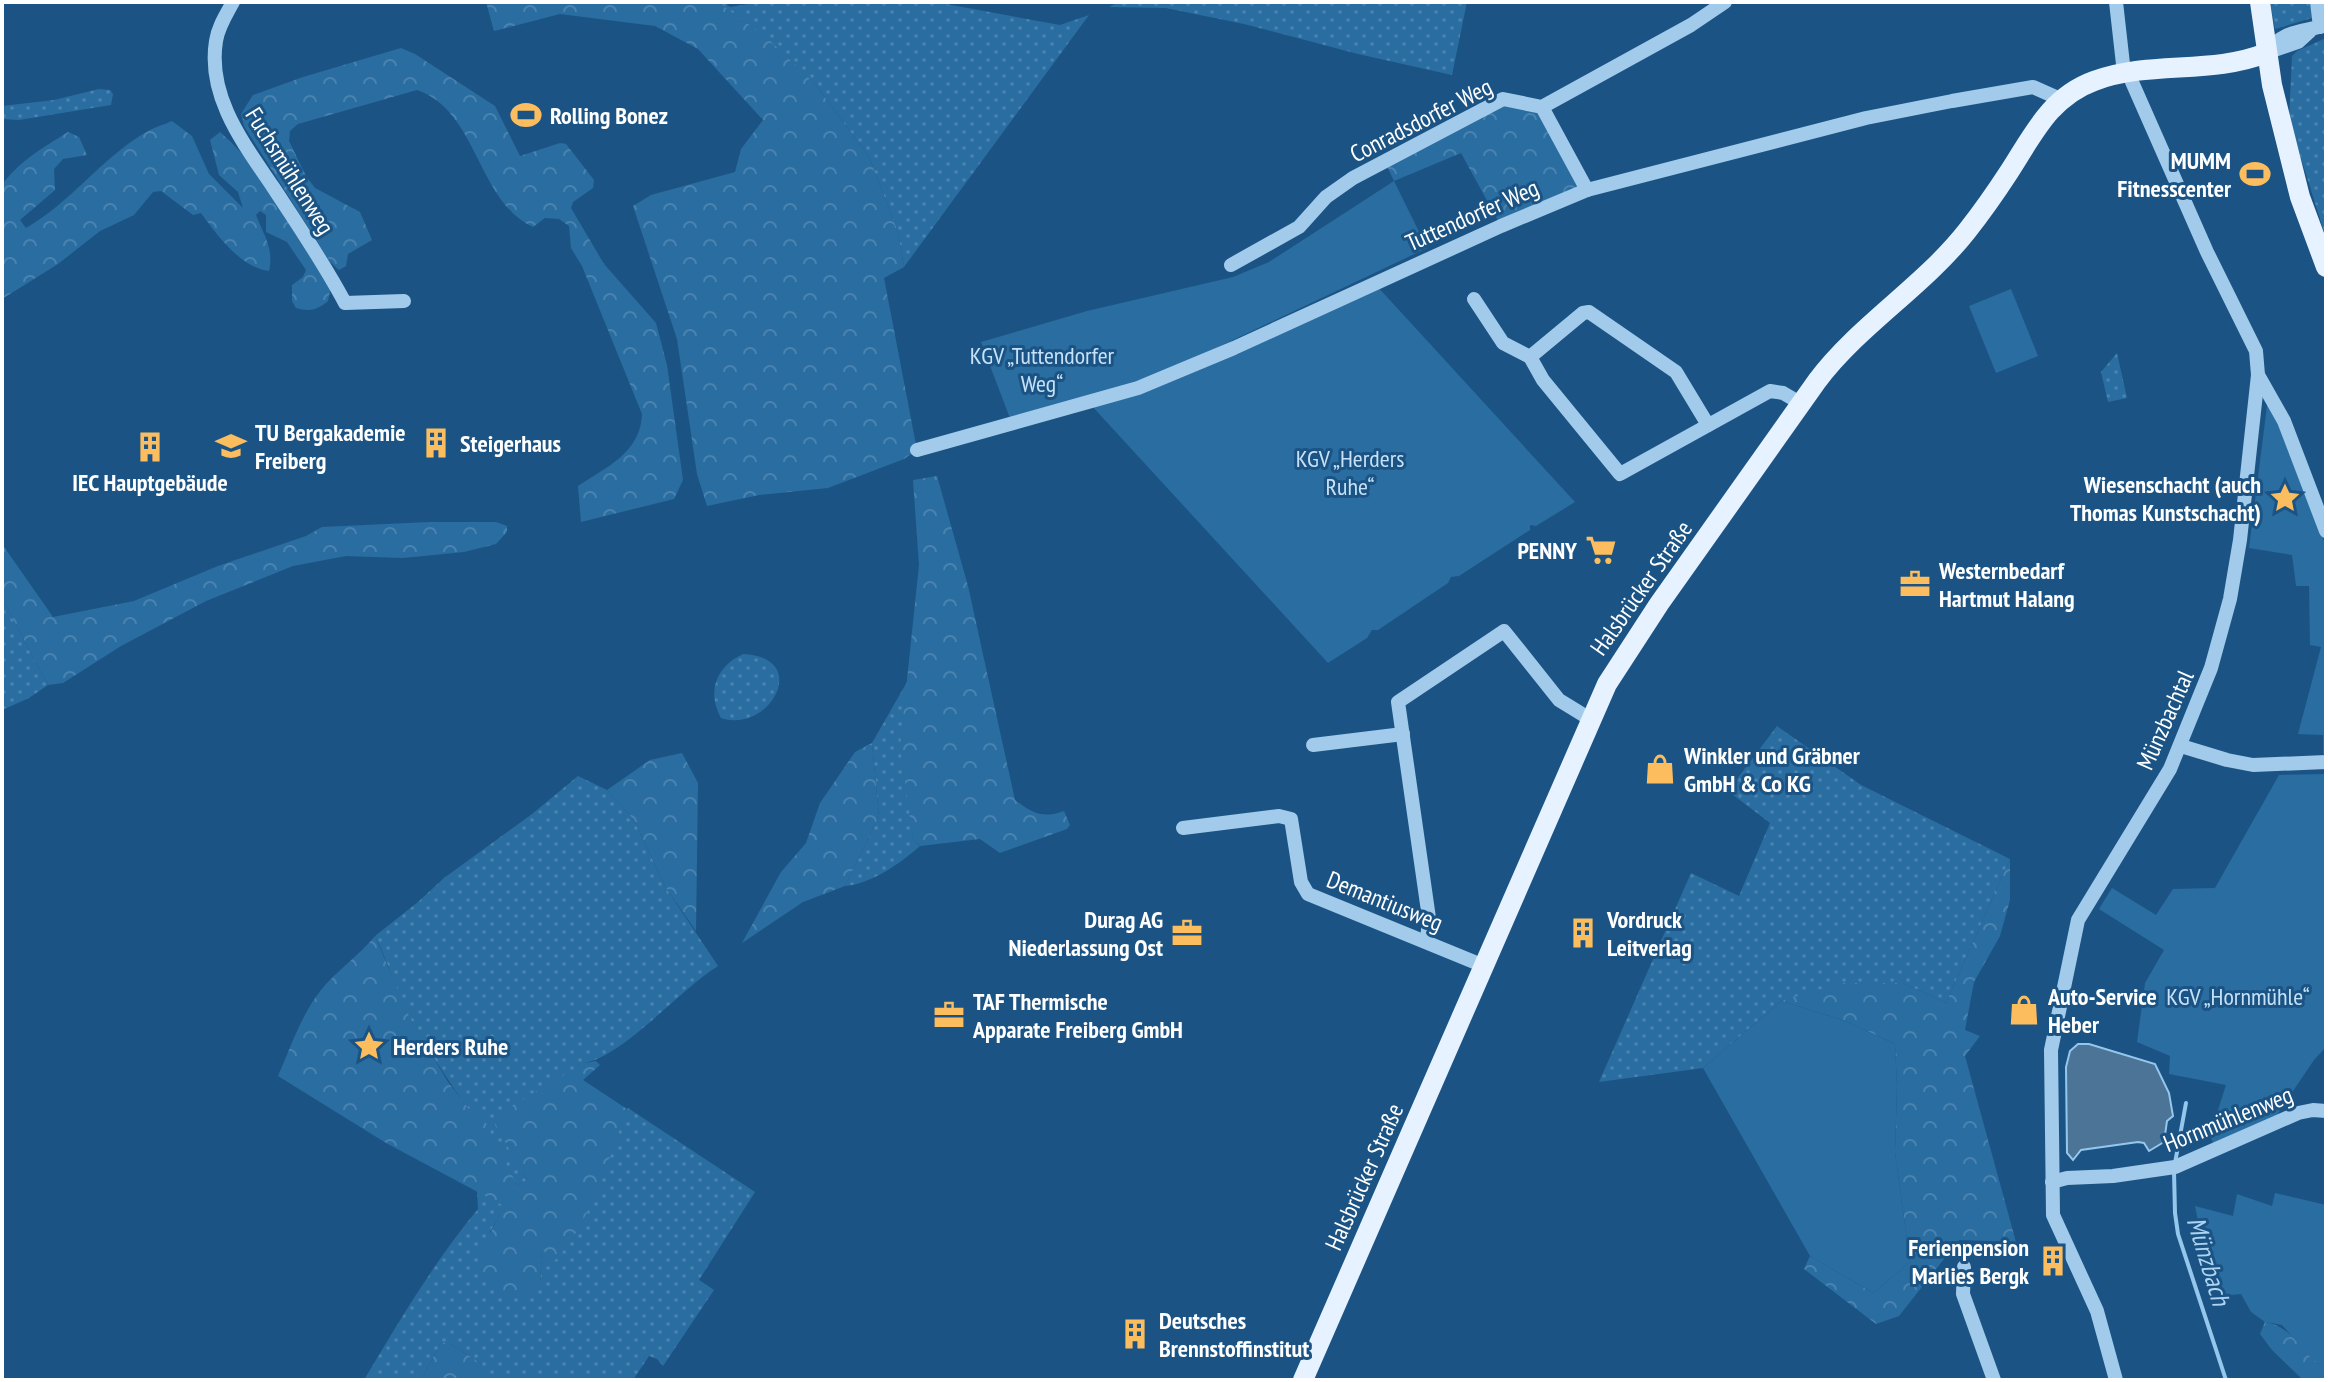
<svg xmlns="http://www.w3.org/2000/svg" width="2328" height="1382" font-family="'PT Sans Narrow',sans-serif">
	<defs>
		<pattern id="grass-dots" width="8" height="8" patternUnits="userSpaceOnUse" patternTransform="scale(2)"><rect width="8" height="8" fill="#2a6da1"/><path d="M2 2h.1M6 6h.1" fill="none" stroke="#4a83af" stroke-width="1.8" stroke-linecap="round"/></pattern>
		<pattern id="forest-crowns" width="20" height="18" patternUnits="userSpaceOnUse" patternTransform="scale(2)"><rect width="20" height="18" fill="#2a6da1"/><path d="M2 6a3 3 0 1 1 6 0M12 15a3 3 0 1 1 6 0" fill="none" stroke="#4a83af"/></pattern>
	</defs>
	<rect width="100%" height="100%" fill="#1b5484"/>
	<!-- grass -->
	<g fill="url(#grass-dots)">
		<polygon points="711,2 724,2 730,7 759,2 935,2 1060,25 1089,15 904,267 898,232 869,157 815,84"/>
		<polygon points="1119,2 1467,2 1452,75 1358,54 1244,24 1166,8 1109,7"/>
		<polygon points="2270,2 2310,2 2312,18 2275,29"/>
		<polygon points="2326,38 2326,238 2289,120 2292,56 2297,51"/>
		<polygon points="99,89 110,90 113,94 111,105 19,120 2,119 2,106 54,100"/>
		<polygon points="2117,353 2127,398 2108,402 2101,372"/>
		<polygon points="2,598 48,685 29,698 2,710"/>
		<path d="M743,654C812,657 770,734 721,718C706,691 717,666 743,654Z"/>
		<path d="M907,682L911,812L913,839L920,846C901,863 871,884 845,886L879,816L872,743Z"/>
		<polygon points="1777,726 1861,785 2010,859 1946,1003 1903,983 1781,1001 1703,1068 1599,1082 1691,873 1739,896 1770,823 1728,791"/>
		<path d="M578,776L607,790L634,820L666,888L718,966C679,990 624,1056 584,1063L517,1160L527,1181L517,1185C484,1129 443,1077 411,1020C396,993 389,963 375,936L418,902L444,878L532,814Z"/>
		<path d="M628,1108L755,1192L699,1280L714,1290L663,1366L657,1359L649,1356L633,1380H482V1364L449,1343H441L421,1380H364C399,1321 434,1262 478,1209L477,1189L505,1206L490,1232L540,1283L542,1250L545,1251Z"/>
	</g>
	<!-- forest -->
	<g fill="url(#forest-crowns)">
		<polygon points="486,2 718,2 766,37 815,84 869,157 898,232 904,267 884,278 917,450 904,459 828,488 759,495 707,506 697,474 677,339 633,206 651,195 735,172 741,149 763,120 698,49 655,26 560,14 494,31"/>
		<path d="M401,48L415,54L495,106L520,156L560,143L566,144L594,180L593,188L573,202L571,208L604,264L656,323L667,365L683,480L674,499L581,522L578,486C607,467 641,452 642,414L582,266L571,248L569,226L559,219L545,218L533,227C477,201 478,111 417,90L298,124L290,131L289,141L306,176L315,188L360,212L372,240L348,254L346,266L339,270L330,262L244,126L241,114L253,95L303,77Z"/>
		<polygon points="1503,99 1542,107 1587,190 1501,226 1461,153 1394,181 1385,162"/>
		<path d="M172,121L192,136L209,174L243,208L238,192L219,175L210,140L220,132C267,173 298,234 331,287L328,301C317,310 310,312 296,308L292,301V285L303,277L306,270L287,242L266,232V215L260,211L256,215C264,236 274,248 269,271C241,268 217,235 201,213L193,215L161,191L153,192L134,215L100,231L58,264L2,299V185C18,162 44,147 68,132L79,137L87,155L63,159L54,169L55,190L20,220L26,228C70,203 100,160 143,134C152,128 163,125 172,121Z"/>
		<path d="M937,476L968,586L1015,800C1032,813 1043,819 1064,811L1070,825L1067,829L1000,853L980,839L920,846L913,839L900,746L919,565L913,480Z"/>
		<polygon points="430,522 496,522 507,526 507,532 496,544 464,552 403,558 346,556 293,566 206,601 121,646 63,683 48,685 2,598 2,544 53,617 134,601 218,566 306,536 322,527"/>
		<polygon points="872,743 879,816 845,886 803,902 742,943 781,872 806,843 820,803 855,752"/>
		<polygon points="682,753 698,783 696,931 666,888 634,820 607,790 650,760"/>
		<polygon points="2010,859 2010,900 2000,936 1974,982 1965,1030 1980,1036 1965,1056 2016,1242 1959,1240 1899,1316 1876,1324 1804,1269 1810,1256 1873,1293 1910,1262 1895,1152 1897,1087 1895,1044 1843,1020 1781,1001 1842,983 1903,983 1946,1003"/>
		<path d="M375,936L410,1018L448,1082L468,1108L482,1115L517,1185L527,1180L495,1125L498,1114L584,1063L596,1061L600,1065L583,1080L627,1109C611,1153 585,1240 547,1267L545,1252L542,1251L540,1283L526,1300L507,1296L479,1273L480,1253L504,1206L386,1143L278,1076C291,1047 301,1015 321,990C337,970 359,956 375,936Z"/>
		<path d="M2265,1322C2291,1326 2304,1352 2326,1369V1380H2303L2272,1350L2260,1334Z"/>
		<polygon points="441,1343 449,1343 482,1364 482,1380 421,1380"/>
	</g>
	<!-- garden -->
	<g fill="#2a6da1">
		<polygon points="1394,181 1427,248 1176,367 1057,409 1011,421 981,342 1087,311 1233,277 1269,262"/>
		<polygon points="1376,285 1575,502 1536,526 1530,525 1530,530 1459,576 1451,577 1448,583 1378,630 1372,630 1367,638 1328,663 1091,405"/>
		<polygon points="2011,289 2038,356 1996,373 1969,306"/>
		<polygon points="2273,405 2326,546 2326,754 2323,754 2323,735 2298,734 2321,647 2310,645 2309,586 2296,586 2292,555 2249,548 2267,406"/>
		<polygon points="2326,774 2326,1047 2314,1060 2277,1115 2213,1143 2210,1135 2226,1085 2169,1074 2170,1056 2137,1042 2145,983 2164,950 2099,909 2112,888 2156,915 2173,889 2215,888 2279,775"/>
		<polygon points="1781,1001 1843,1020 1895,1044 1897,1087 1895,1152 1910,1262 1873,1293 1810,1256 1703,1068"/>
		<polygon points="2275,1193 2326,1205 2326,1369 2310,1357 2282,1325 2265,1322 2251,1312 2241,1294 2223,1296 2200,1231 2195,1206 2233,1216 2237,1194 2272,1206"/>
	</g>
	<!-- water -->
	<polygon fill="#4b7497" stroke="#95c7ed" stroke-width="2" points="2078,1044 2089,1044 2155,1064 2169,1093 2173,1116 2167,1121 2164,1142 2149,1151 2144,1143 2138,1142 2081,1150 2073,1160 2067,1153 2066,1067 2070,1051"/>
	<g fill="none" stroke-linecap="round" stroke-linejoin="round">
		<!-- stream -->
		<g stroke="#95c7ed" stroke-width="4">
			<polyline points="2175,1163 2186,1103"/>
			<polyline points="2174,1172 2175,1213 2178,1234 2226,1380"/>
		</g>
		<!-- minor -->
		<g stroke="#a2cbeb" stroke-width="14">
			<path d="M233,2C226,15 218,27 216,41C207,97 244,144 273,187C298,225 324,263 345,303L404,301"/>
			<polyline points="2116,2 2124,73"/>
			<polyline points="2317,2 2320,27"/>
			<path d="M2266,53C2284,29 2301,33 2326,25"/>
			<polyline points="2266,53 2298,42 2310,31"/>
			<polyline points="1542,107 1587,190"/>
			<polyline points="1231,265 1299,227 1326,197 1353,178 1503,99 1542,107 1691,25 1725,2"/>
			<polyline points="1474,299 1503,343 1530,357 1543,380 1620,474 1770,391 1783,393 1802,404"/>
			<polyline points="1530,357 1583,313 1589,312 1676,372 1708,425"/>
			<polyline points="2258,375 2284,421 2326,531"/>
			<polyline points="917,450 1138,388 1234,348 1501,226 1587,190 1866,118 1952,101 2033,87 2060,99"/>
			<polyline points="1313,745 1403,734"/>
			<polyline points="2181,746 2227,760 2253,765 2326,762"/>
			<polyline points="1183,828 1279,816 1291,819 1301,882 1308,894 1484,966"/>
			<polyline points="1427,941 1429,918 1398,702 1504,631 1559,700 1590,719"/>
			<polyline points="2052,1182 2067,1178 2113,1176 2175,1167 2298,1113 2313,1110 2326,1111"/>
			<polyline points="1964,1267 1963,1294 1994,1380"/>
			<polyline points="2116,1380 2097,1311 2053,1215 2051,1050 2078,920 2170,769 2211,668 2230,599 2240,540 2258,375 2256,351 2207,252 2132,82 2131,71"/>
		</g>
		<!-- major -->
		<g stroke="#e6f2ff" stroke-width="20">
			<polyline points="2260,2 2272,85 2300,197 2326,267"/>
			<path d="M1303,1380L1607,684L1659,604L1817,381C1859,325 1923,287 1967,231C1982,212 1996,192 2009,172C2033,135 2050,97 2094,81C2150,60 2211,75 2266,53"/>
		</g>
	</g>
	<!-- icons -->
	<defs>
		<g id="stadium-bare" transform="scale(2.4)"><path d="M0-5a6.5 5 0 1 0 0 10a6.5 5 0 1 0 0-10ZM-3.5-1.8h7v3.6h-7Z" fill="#fcbd5e" stroke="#1b5484" stroke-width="2.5" paint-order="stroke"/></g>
		<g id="building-bare" transform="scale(2.4)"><path d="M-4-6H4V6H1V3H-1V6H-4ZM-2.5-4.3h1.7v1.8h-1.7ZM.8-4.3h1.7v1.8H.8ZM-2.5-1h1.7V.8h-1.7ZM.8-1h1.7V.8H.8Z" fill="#fcbd5e" stroke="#1b5484" stroke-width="2.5" paint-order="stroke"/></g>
		<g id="university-bare" transform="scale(2.4)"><path d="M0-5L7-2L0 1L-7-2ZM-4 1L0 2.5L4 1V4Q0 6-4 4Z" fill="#fcbd5e" stroke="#1b5484" stroke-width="2.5" paint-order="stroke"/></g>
		<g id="sight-bare" transform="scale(2.4)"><path d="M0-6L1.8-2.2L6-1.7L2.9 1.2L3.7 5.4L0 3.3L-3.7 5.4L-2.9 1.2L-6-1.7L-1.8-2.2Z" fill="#fcbd5e" stroke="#1b5484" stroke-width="2.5" paint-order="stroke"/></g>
		<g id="supermarket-bare" transform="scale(2.4)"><path d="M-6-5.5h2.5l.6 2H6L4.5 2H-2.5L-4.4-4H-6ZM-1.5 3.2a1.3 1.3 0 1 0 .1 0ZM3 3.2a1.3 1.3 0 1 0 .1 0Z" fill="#fcbd5e" stroke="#1b5484" stroke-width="2.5" paint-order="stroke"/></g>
		<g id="office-bare" transform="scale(2.4)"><path d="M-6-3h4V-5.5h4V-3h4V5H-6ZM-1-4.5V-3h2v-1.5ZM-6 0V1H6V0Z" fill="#fcbd5e" stroke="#1b5484" stroke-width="2.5" paint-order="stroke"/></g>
		<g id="shop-bare" transform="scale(2.4)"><path d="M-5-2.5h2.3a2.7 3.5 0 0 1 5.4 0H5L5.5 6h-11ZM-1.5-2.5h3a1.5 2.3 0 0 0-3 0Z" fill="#fcbd5e" stroke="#1b5484" stroke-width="2.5" paint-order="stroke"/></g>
	</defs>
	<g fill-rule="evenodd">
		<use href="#stadium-bare" x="526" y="115"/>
		<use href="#stadium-bare" x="2255" y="174"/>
		<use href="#building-bare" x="436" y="443"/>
		<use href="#university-bare" x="231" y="446"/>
		<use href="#building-bare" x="150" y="447"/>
		<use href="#sight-bare" x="2285" y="498"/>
		<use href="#supermarket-bare" x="1601" y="550"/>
		<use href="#office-bare" x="1915" y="584"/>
		<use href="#shop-bare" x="1660" y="769"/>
		<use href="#office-bare" x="1187" y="933"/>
		<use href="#building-bare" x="1583" y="933"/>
		<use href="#shop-bare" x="2024" y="1010"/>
		<use href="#office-bare" x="949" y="1015"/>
		<use href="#sight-bare" x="369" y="1046"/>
		<use href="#building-bare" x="2053" y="1261"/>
		<use href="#building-bare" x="1135" y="1334"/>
	</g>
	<g text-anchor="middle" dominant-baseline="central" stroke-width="6" stroke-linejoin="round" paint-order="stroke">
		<!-- poi labels -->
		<g font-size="24" font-weight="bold" fill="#fff" stroke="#1b5484" text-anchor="start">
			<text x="550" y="115">Rolling Bonez</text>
			<text x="2231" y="160" text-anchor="end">MUMM<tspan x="2231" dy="28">Fitnesscenter</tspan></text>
			<text x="255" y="432">TU Bergakademie<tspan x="255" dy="28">Freiberg</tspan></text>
			<text x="460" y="443">Steigerhaus</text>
			<text x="150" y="482" text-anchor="middle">IEC Hauptgebäude</text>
			<text x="2261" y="484" text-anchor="end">Wiesenschacht (auch<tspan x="2261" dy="28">Thomas Kunstschacht)</tspan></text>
			<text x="1577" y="550" text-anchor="end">PENNY</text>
			<text x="1939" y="570">Westernbedarf<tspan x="1939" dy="28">Hartmut Halang</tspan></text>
			<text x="1684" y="755">Winkler und Gräbner<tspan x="1684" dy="28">GmbH &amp; Co KG</tspan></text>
			<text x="1163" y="919" text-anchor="end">Durag AG<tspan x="1163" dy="28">Niederlassung Ost</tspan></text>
			<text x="1607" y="919">Vordruck<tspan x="1607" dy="28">Leitverlag</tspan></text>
			<text x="2048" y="996">Auto-Service<tspan x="2048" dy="28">Heber</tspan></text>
			<text x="973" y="1001">TAF Thermische<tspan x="973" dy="28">Apparate Freiberg GmbH</tspan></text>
			<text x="393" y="1046">Herders Ruhe</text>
			<text x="2029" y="1247" text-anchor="end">Ferienpension<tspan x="2029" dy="28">Marlies Bergk</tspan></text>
			<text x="1159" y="1320">Deutsches<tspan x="1159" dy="28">Brennstoffinstitut</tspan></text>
		</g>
		<!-- street labels -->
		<g font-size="24" fill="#fff" stroke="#1b5484">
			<text transform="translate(1421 120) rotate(-27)">Conradsdorfer Weg</text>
			<text transform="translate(290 171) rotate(58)">Fuchsmühlenweg</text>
			<text transform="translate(1472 215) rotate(-24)">Tuttendorfer Weg</text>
			<text transform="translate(1641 588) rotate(-55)">Halsbrücker Straße</text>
			<text transform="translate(2165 720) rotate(-66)">Münzbachtal</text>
			<text transform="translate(1385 901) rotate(22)">Demantiusweg</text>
			<text transform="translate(2228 1119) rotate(-22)">Hornmühlenweg</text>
			<text transform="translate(1364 1177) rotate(-66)">Halsbrücker Straße</text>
		</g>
		<!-- park labels -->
		<g font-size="24" fill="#c6e2f8" stroke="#1b5484">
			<text x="1042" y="355">KGV „Tuttendorfer<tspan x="1042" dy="28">Weg“</tspan></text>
			<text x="1350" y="458">KGV „Herders<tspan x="1350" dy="28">Ruhe“</tspan></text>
			<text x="2238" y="996">KGV „Hornmühle“</text>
		</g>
		<!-- water labels -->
		<g font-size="26" font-style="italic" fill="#add4f2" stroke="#1b5484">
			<text transform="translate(2209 1261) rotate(73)">Münzbach</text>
		</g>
	</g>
	<!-- border -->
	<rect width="2328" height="1382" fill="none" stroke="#ffffff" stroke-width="8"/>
</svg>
